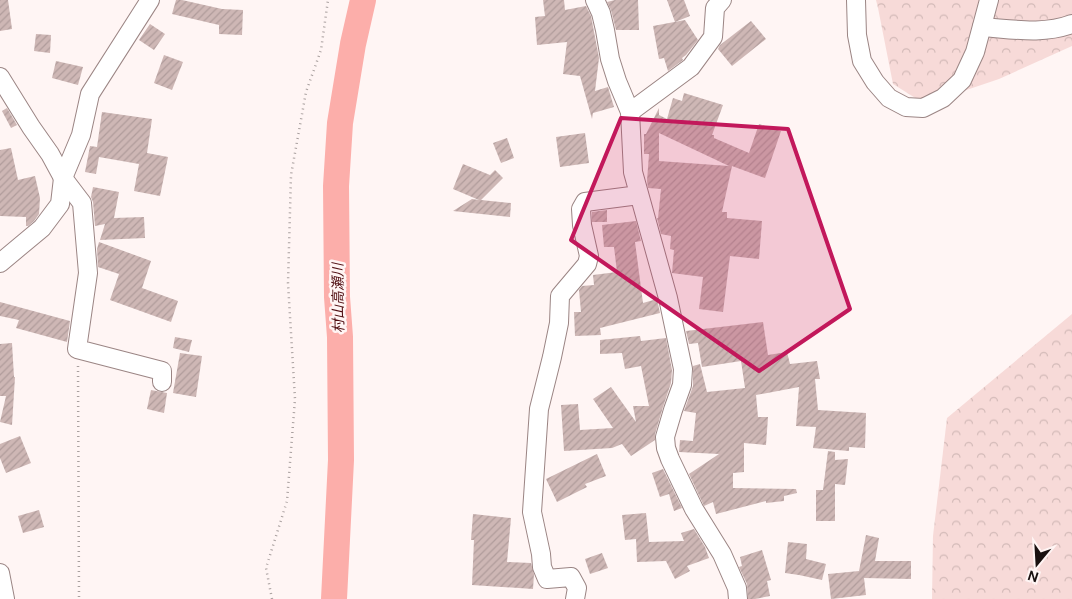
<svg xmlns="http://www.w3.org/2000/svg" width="1072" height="599" font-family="'DM Sans','Noto Sans JP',sans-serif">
	<defs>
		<pattern id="forest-crowns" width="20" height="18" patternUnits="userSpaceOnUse" patternTransform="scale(1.25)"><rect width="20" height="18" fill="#f7dad8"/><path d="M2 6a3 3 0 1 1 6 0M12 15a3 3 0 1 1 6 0" fill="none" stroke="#d3bab8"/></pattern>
		<pattern id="building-hatch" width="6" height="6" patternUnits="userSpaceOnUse" patternTransform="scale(1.25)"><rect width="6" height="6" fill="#ceb7b5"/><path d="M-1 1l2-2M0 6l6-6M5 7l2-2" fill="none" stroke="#b09c9b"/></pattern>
	</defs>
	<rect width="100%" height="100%" fill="#fff5f4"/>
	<!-- forest -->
	<g fill="url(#forest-crowns)">
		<polygon points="876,0 1072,0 1072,46 999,79 925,104 893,84 878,8"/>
		<polygon points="1072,314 1072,599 932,599 933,536 947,418"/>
	</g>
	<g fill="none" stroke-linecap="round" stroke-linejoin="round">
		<!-- river -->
		<polyline stroke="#fcaeaa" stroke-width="26" points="334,599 341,460 340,337 337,297 336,186 340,123 353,44 363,0"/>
	</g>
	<!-- building -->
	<g fill="url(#building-hatch)" fill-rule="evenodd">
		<polygon points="0,0 8,0 12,29 0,31"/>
		<polygon points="176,0 182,0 222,9 243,10 242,35 219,34 219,25 172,14"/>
		<polygon points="543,0 564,0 565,10 586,6 591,16 599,58 595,91 608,87 614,107 593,113 592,119 580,76 563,74 567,42 537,45 535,17 545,16"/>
		<polygon points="615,0 638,0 639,30 616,30 611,10 607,2"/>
		<polygon points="667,0 684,0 690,16 675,22"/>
		<polygon points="685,20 698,40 686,55 682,58 683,60 668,71 664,58 659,59 653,26"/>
		<polygon points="751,21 766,39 732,66 718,49 720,45"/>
		<polygon points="150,24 165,34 154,50 139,40"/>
		<polygon points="36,34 51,35 50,53 34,51"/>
		<polygon points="164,55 183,62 172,90 154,83"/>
		<polygon points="56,61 83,67 78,85 52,78"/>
		<path d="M684,93L723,105L712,135H714V138L749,153L759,124L781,131L765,178L732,166L722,212H727V218L762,221L759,259L730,256L723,312L699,309L703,277L672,273L674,250L670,249L671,236L661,234L657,218H658L661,189L648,188L647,181L649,154H644V134H646L659,108V115L667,119L673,98L682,101ZM659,133L729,166L659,161Z"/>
		<polygon points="7,108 17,125 11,128 2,111"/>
		<polygon points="102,112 152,119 147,153 168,157 160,196 134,191 139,164 99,157 96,174 85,172 90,146 97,147"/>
		<polygon points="585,133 589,163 560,167 556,137"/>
		<polygon points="507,138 514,158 501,163 493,143"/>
		<polygon points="11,148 18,180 35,176 40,198 39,214 34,221 28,226 26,226 26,217 0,216 0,150"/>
		<polygon points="463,164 490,175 495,170 503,178 481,200 511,203 510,217 453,211 472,199 479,200 453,189"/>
		<polygon points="93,187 119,192 114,218 144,217 145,238 100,240 105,224 95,226 93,202 91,197"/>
		<polygon points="607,210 607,222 592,222 592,212"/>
		<polygon points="636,221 641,241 635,242 643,303 657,299 660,313 600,328 601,335 575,336 574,312 581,312 579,290 582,286 594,285 593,275 617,272 614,247 604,247 602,225"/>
		<polygon points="99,242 151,261 142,288 178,301 171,322 110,300 119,274 98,267 97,249"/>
		<polygon points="0,302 70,321 67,342 16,328 19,320 0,316"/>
		<polygon points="763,322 768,355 787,352 790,364 817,361 820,379 815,379 818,410 866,413 865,448 849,447 849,451 813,448 816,427 796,426 799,387 756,395 758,417 768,417 766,445 744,443 744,472 733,473 733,488 796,489 797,493 784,496 784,501 766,503 766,501 716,514 713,502 704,506 689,474 719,454 679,452 680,440 693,441 696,413 684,411 693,386 693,366 700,364 707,392 745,388 741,361 702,367 698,343 689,344 686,331"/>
		<polygon points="640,336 641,341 666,338 672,370 671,383 663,407 655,434 655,440 631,456 622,444 612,448 564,451 561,405 578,404 580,430 613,428 593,399 611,387 636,422 633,406 649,406 641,366 625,369 622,353 600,354 600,340"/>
		<polygon points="175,337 192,340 189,352 173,348"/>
		<polygon points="12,343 14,377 15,377 12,425 0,422 6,396 0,396 0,344"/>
		<polygon points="180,353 202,356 196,397 173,393"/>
		<polygon points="151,390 167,393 164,413 147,409"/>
		<polygon points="20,436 31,463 6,473 0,458 0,444"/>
		<polygon points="828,451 835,452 835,460 848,459 845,485 835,484 835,521 816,521 816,490 823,490"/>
		<polygon points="597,454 606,476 585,484 587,487 557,502 546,479"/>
		<polygon points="663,469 682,508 674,511 669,494 660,497 652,473"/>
		<polygon points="39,510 44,527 23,533 18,516"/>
		<polygon points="646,513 649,542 684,541 681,533 694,529 705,547 709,558 687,566 690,571 675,579 666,561 637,562 636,539 625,540 622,515"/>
		<polygon points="473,514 511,518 507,562 531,563 534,574 533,589 472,585 474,540 471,540"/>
		<polygon points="866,535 879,538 875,561 911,561 911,579 864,578 866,595 831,599 828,574 859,571"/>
		<polygon points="788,542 807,544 806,559 826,564 822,580 799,575 785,573"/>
		<polygon points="762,550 771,580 767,581 770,596 755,599 748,599 747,584 739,567 742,566 740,557"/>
		<polygon points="602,553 608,568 590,574 585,559"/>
	</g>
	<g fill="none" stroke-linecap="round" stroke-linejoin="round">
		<!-- minor casing -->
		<g stroke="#9b8584" stroke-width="20">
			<g id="minor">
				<polyline points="595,0 601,13 605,30 610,59 617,81 630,112 633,172 668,298 683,369 682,385 673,410 665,437 666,448 670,459 694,509 722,554 737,588 738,599"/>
				<polyline points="856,0 857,35 862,61 875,82 889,98 906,107 923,108 943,98 962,80 975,52 989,0"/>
				<path d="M982,27C1012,29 1043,35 1072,24"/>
				<polyline points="0,77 31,127 50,154 63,178 82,203 88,273 77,349 162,371 162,382"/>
				<polyline points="630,112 691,67 713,37 715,8 722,0"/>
				<polyline points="0,263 42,228 60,204 63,178 81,135 90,94 150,0"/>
				<polyline points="0,573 5,599"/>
				<polyline points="575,599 577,588 571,577 547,579 542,567 541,554 532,512 539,409 552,357 559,323 560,296 587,264 589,256 582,225 581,209 585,202 639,195"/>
			</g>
		</g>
		<!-- path -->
		<g stroke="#a9a09f" stroke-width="2.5" stroke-dasharray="1 4" stroke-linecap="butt">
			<polyline points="78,366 79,599"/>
			<polyline points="272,599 266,568 287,501 295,399 288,283 291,175 306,92 321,50 328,0"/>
		</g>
		<!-- minor -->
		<use href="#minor" stroke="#fff" stroke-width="18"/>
	</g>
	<!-- marked area -->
	<path fill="#c2185b" fill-opacity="0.2" stroke="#c2185b" stroke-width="4" stroke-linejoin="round" d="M621,118L788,129L850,309L759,371L571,240Z"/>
	<g text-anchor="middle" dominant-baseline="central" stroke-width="5" stroke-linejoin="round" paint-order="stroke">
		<!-- water labels -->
		<g font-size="14" font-style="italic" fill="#4f0d11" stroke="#fff5f4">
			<text transform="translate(338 298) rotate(-91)">村山高瀬川</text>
		</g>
	</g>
	<!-- north arrow -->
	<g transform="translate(1037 564) rotate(198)" stroke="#fff5f4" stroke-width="4" paint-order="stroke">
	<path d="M0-4L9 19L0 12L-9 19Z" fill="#191110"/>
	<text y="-8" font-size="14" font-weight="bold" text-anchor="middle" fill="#191110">N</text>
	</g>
</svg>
